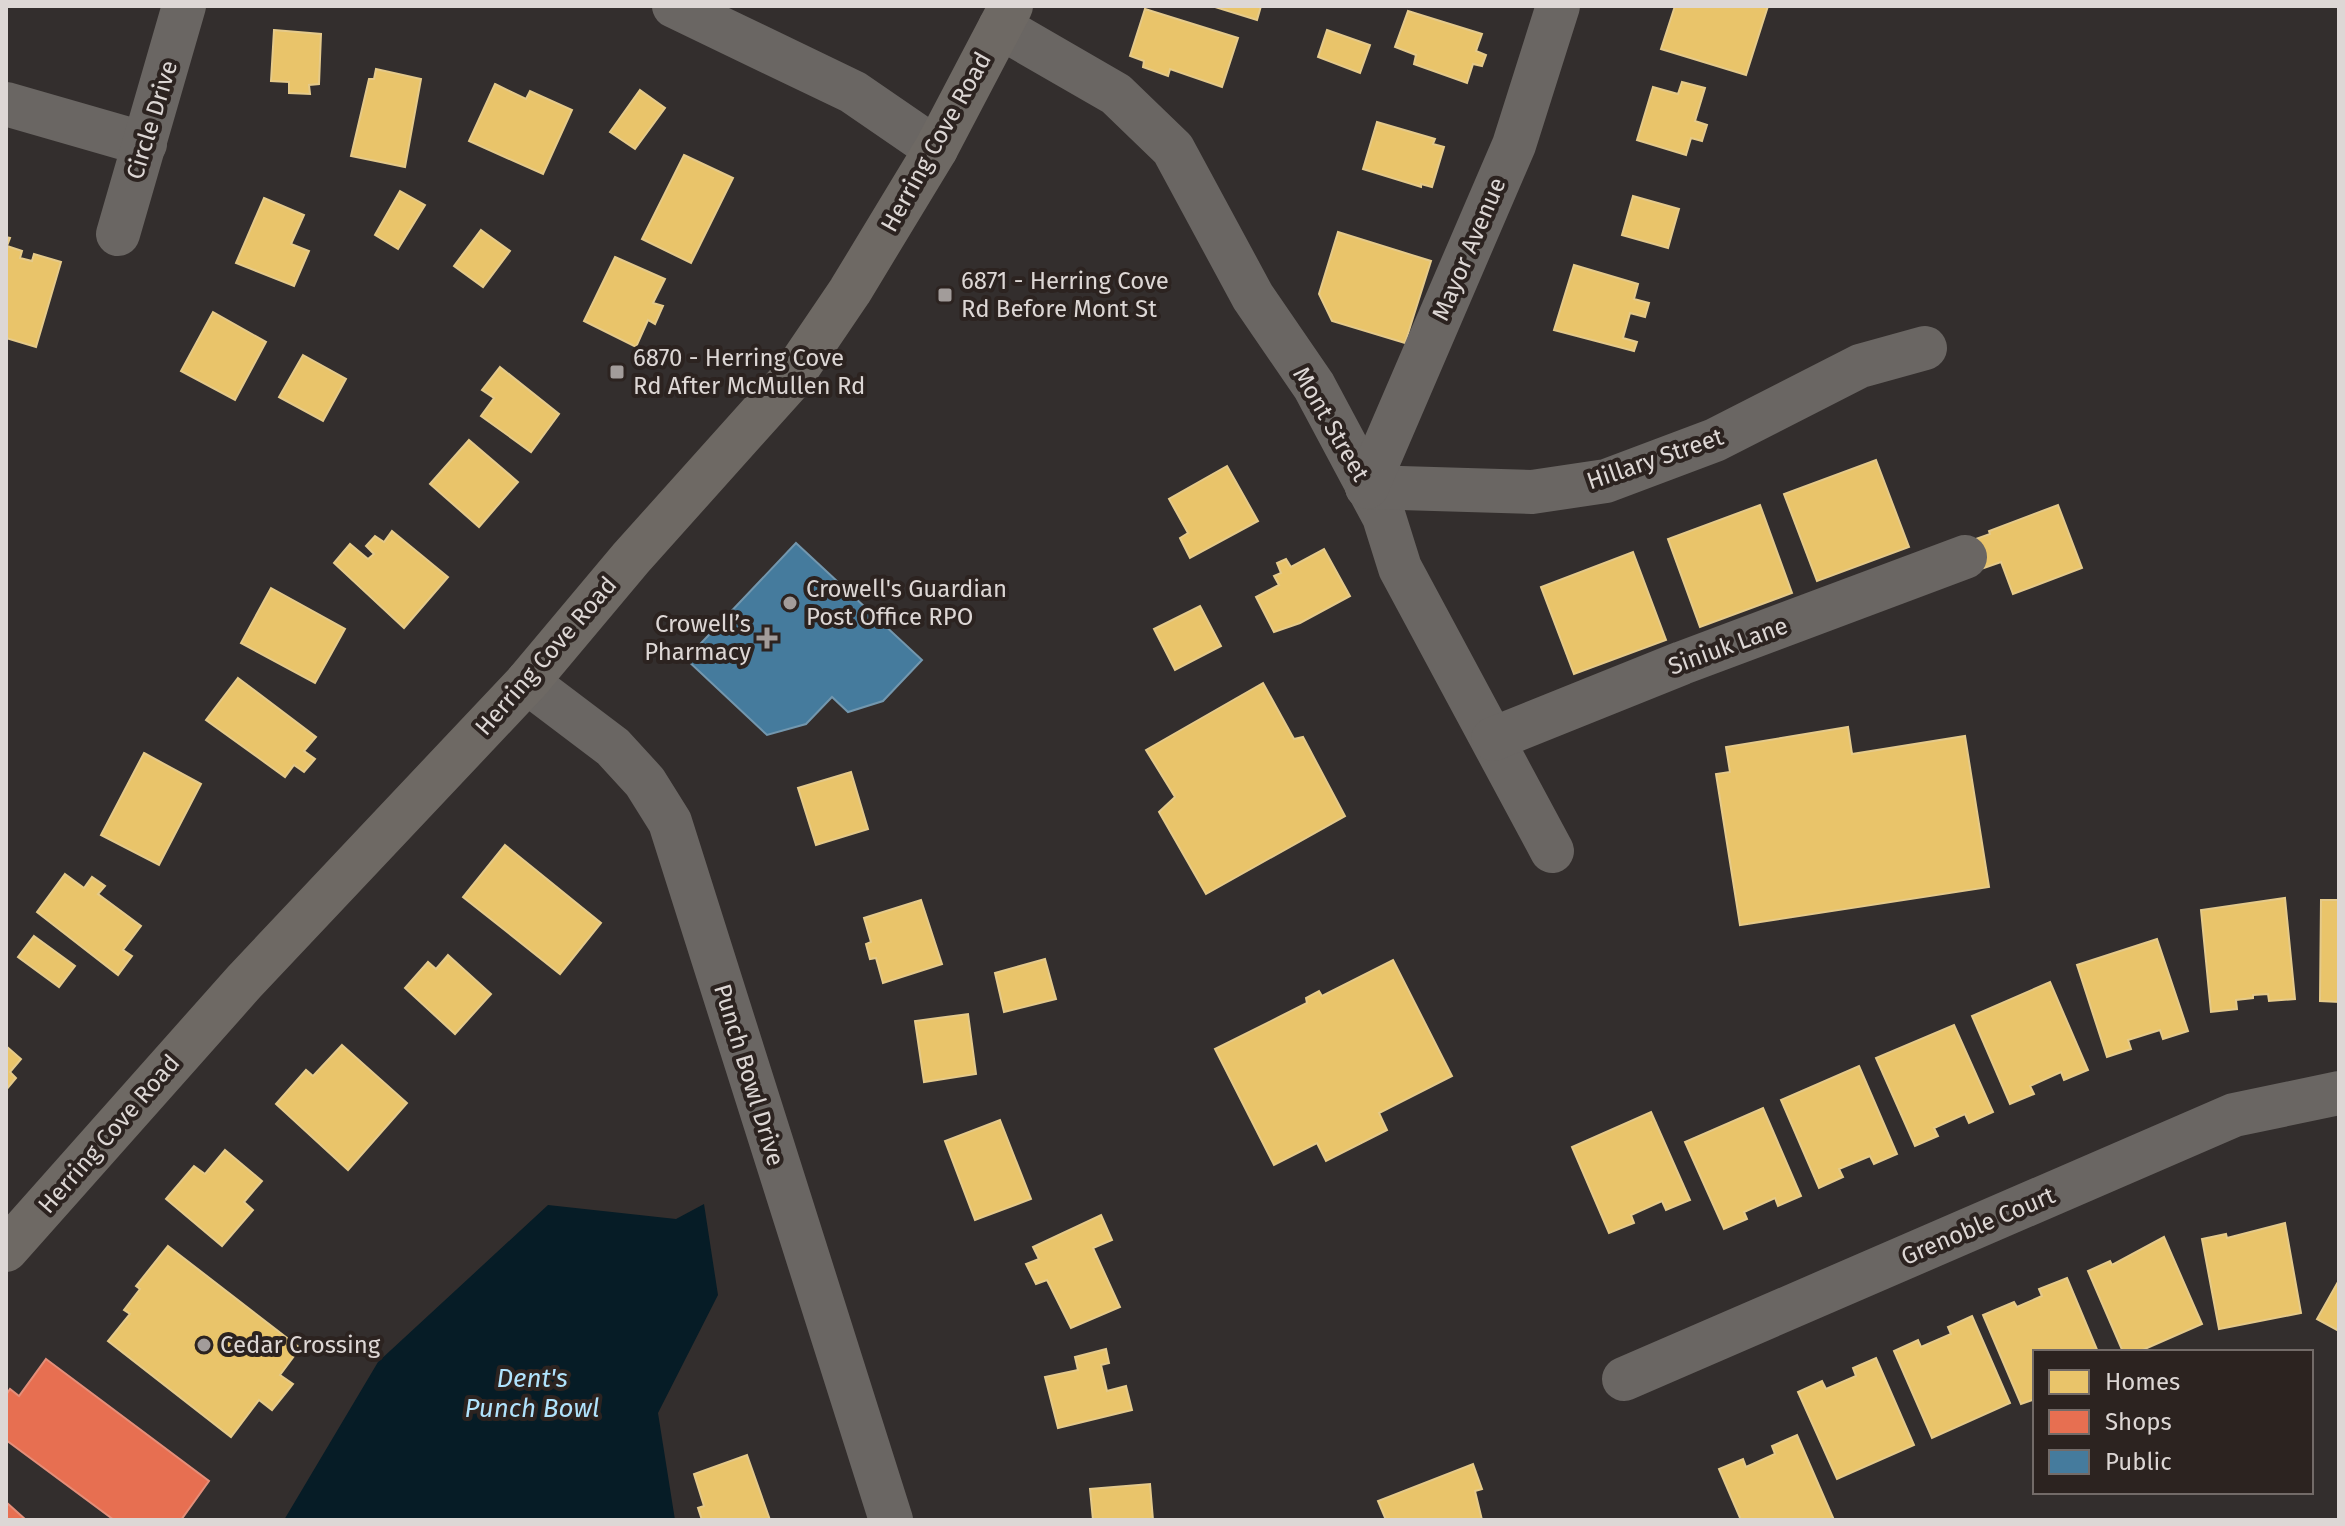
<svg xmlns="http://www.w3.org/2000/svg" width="2345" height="1526" font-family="'Fira Sans',sans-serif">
	<rect width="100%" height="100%" fill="#332e2d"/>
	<!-- water -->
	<polygon fill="#061c26" points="704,1204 718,1295 658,1413 675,1520 284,1520 378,1362 548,1205 676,1219"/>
	<!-- homes -->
	<g fill="#e9c46a" stroke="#e5ca8a" stroke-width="2">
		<polygon points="1212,6 1261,6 1257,20"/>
		<polygon points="1675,6 1768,6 1746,75 1661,49"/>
		<polygon points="1145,9 1238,38 1222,87 1170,69 1168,76 1143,67 1144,61 1130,56"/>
		<polygon points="1408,11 1482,34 1476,51 1486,55 1482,66 1473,64 1467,83 1414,64 1416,55 1395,47"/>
		<polygon points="274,30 321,34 319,84 309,85 310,94 289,93 289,82 271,81"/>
		<polygon points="1327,30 1370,45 1360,73 1318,57"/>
		<polygon points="376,69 421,79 405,167 351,156 369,79 374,79"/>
		<polygon points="1682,82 1705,88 1695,121 1707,125 1702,141 1691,138 1686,155 1637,140 1653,87 1678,94"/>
		<polygon points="495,84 526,99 530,91 572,110 543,174 469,141"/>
		<polygon points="640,90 665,108 635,149 610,132"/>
		<polygon points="1377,122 1435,139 1433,144 1444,147 1432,187 1421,184 1421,187 1363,169"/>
		<polygon points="684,155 733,178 691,263 642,239"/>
		<polygon points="400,191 425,205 398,249 375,235"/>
		<polygon points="1633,196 1679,209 1668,248 1622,235"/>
		<polygon points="264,198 304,215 291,244 309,251 294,286 236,263"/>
		<polygon points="481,230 510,251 483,287 454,266"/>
		<polygon points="1338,232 1431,261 1405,343 1332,321 1319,294"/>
		<polygon points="6,237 10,238 7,246 22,251 20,258 32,261 34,254 61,262 36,347 6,338"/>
		<polygon points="615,257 665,279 653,303 663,306 655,324 648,320 636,347 584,321"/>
		<polygon points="1574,265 1638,284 1634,299 1649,303 1645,317 1630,313 1623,338 1637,342 1634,351 1554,330"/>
		<polygon points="213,312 266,342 235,400 181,371"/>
		<polygon points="303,355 346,379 323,421 279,397"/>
		<polygon points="500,367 559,414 531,452 481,416 494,398 482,390"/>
		<polygon points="469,440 518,482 479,527 430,484"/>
		<polygon points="1876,460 1909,547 1817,581 1784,494"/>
		<polygon points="1227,466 1258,521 1190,558 1180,538 1188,533 1169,499"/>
		<polygon points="1760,505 1792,593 1700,627 1668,539"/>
		<polygon points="2058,505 2082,568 2013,594 2001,562 1981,569 1970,541 1990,534 1989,531"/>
		<polygon points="392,531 448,577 404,628 334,563 350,544 368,559 374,554 366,546 375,536 384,542"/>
		<polygon points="1324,549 1350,596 1300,623 1274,632 1256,597 1279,585 1274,576 1281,573 1277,563 1286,559 1291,567"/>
		<polygon points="1633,552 1666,640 1574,674 1541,587"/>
		<polygon points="271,588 345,629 315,683 241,643"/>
		<polygon points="1200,606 1221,646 1175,670 1154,629"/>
		<polygon points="238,678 316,737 304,751 315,759 304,772 294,765 285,777 206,720"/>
		<polygon points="1263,683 1294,739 1303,737 1345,816 1206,894 1159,812 1175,797 1146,750"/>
		<polygon points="1848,727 1852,754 1965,736 1989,887 1740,925 1716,774 1730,772 1726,747"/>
		<polygon points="144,753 201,784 159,865 101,835"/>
		<polygon points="851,772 868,829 816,845 798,788"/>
		<polygon points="505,845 601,923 560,974 463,897"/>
		<polygon points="65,874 84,888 92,877 105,886 98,894 141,926 123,950 132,956 118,975 37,912"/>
		<polygon points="2285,898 2295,999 2269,1001 2268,994 2253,995 2253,998 2236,1000 2237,1009 2211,1012 2201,910"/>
		<polygon points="921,900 942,964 883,983 876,958 870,959 866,944 871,942 864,918"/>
		<polygon points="2321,900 2339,900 2339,1002 2320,1001"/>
		<polygon points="34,936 75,966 59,987 18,957"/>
		<polygon points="2157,939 2188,1031 2163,1039 2160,1030 2128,1040 2131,1049 2107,1057 2077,965"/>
		<polygon points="448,955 491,994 455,1034 405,988 428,962 436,969"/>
		<polygon points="1045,959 1056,999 1004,1012 995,973"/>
		<polygon points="1393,960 1452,1076 1379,1113 1387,1130 1326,1161 1317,1143 1274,1165 1215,1049 1307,1003 1306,998 1319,991 1322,996"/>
		<polygon points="2050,982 2088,1070 2064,1080 2061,1072 2030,1086 2034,1094 2010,1104 1972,1016"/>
		<polygon points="968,1014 976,1074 924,1082 915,1021"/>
		<polygon points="1954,1025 1993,1112 1969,1123 1965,1114 1934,1128 1938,1136 1915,1146 1876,1058"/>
		<polygon points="342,1045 407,1103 348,1170 276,1104 306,1070 313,1076"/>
		<polygon points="6,1046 21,1059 10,1072 16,1078 6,1090"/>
		<polygon points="1859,1066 1897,1154 1874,1164 1870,1156 1839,1169 1843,1177 1819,1188 1781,1100"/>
		<polygon points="1763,1108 1801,1196 1778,1206 1775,1198 1744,1212 1747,1219 1724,1229 1685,1142"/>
		<polygon points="1651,1112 1690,1200 1666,1210 1662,1201 1631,1215 1634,1223 1609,1233 1572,1147"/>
		<polygon points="1000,1120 1031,1199 975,1220 945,1141"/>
		<polygon points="225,1150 262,1181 244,1202 253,1210 222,1246 166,1199 194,1166 205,1174"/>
		<polygon points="1101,1215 1112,1240 1093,1248 1120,1307 1071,1328 1047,1280 1036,1284 1026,1264 1039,1259 1033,1247"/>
		<polygon points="2285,1223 2301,1313 2219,1329 2202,1239 2226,1234 2227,1238"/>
		<polygon points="2164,1237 2202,1324 2138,1352 2123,1352 2088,1271 2110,1261 2112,1265"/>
		<polygon points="168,1246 300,1348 280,1375 293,1384 272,1410 259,1400 231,1437 108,1341 130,1314 124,1310 140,1289 136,1286"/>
		<polygon points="2067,1278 2098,1352 2035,1352 2035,1399 2021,1404 1983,1315 2014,1302 2017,1307 2042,1296 2039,1289"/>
		<polygon points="2339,1280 2339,1331 2317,1319"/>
		<polygon points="1972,1316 2010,1403 1932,1438 1894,1351 1918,1340 1921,1347 1951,1334 1948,1327"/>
		<polygon points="1106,1349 1109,1363 1101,1365 1107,1391 1126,1386 1132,1410 1058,1428 1045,1377 1078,1370 1075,1357"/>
		<polygon points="1876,1358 1914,1445 1837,1479 1798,1392 1822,1381 1826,1389 1856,1376 1853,1368"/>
		<polygon points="1797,1435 1834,1520 1741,1520 1719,1469 1743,1459 1746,1467 1775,1454 1772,1446"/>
		<polygon points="747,1455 770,1520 702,1520 698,1508 704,1506 694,1474"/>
		<polygon points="1473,1464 1482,1489 1475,1491 1482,1520 1386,1520 1378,1501"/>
		<polygon points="1150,1484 1153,1520 1093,1520 1090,1489"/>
	</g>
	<!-- shops -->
	<g fill="#e76f51" stroke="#e48e79" stroke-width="2">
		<polygon points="46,1359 209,1481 181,1520 114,1520 6,1440 6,1395 10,1389 19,1396"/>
		<polygon points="6,1502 26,1520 6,1520"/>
	</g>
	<!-- public -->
	<polygon fill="#457b9d" stroke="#7397ae" stroke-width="2" points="796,543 922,660 883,701 848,712 832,697 806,724 767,735 686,659"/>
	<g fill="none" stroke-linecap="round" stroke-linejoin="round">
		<!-- street -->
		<g stroke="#6a6663" stroke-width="44">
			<polyline points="674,6 853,92 936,149"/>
			<polyline points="1000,27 1116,94 1173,149 1253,297 1314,386 1384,517 1400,568 1552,851"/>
			<polyline points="6,104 145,144"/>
			<polyline points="118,234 184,6"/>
			<polyline points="1367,487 1532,492 1606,481 1715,440 1860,366 1925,348"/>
			<polyline points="1367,487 1514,145 1558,6"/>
			<polyline points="527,682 613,747 645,782 670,822 891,1520"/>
			<polyline points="1493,739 1682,663 1965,557"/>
			<polyline points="1624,1379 2234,1115 2339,1093"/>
		</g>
		<!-- secondary -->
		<polyline stroke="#6e6964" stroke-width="44" points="6,1250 244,982 527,682 631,558 787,384 850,291 936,149 1011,6"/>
	</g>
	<!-- markers -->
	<g fill="#a29c9a" stroke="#2c2320" stroke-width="3">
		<rect x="937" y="287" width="16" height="16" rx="4"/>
		<rect x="609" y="364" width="16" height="16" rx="4"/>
		<circle cx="790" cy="603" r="8"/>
		<path d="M763 626h8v8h8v8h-8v8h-8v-8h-8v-8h8z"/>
		<circle cx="204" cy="1345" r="8"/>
	</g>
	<g text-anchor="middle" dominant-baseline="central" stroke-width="8" stroke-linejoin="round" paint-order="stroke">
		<!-- street labels -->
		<g font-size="24" fill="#ddd7d5" stroke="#2c2320">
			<text transform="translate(152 120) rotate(-73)">Circle Drive</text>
			<text transform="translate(936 142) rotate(-61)">Herring Cove Road</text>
			<text transform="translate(1469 249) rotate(-67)">Mayor Avenue</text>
			<text transform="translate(1331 424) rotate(60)">Mont Street</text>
			<text transform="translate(1655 459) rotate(-19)">Hillary Street</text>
			<text transform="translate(1728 646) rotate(-20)">Siniuk Lane</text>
			<text transform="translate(546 656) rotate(-49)">Herring Cove Road</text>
			<text transform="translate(749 1075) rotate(73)">Punch Bowl Drive</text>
			<text transform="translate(109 1134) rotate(-49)">Herring Cove Road</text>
			<text transform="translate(1978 1226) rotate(-23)">Grenoble Court</text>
		</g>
		<!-- poi labels -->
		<g font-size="24" fill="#ddd7d5" stroke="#2c2320" text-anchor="start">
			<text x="961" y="281">6871 - Herring Cove<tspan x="961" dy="28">Rd Before Mont St</tspan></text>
			<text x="633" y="358">6870 - Herring Cove<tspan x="633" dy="28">Rd After McMullen Rd</tspan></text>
			<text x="806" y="589">Crowell's Guardian<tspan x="806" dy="28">Post Office RPO</tspan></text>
			<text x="751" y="624" text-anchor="end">Crowell’s<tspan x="751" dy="28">Pharmacy</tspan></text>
			<text x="220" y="1345">Cedar Crossing</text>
		</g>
		<!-- water labels -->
		<g font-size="26" font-style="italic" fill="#b0e3fd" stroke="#2c2320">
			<text x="532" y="1378">Dent's<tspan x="532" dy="30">Punch Bowl</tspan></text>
		</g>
	</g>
	<!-- border -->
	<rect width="2345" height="1526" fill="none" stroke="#ddd7d5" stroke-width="16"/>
	<!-- legend -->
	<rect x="2033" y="1350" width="280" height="144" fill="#2c2320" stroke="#736b68" stroke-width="2"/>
	<rect x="2049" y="1370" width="40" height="24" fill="#e9c46a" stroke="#736b68" stroke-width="2"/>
	<text x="2105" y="1390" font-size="24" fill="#ddd7d5">Homes</text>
	<rect x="2049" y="1410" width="40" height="24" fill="#e76f51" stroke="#736b68" stroke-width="2"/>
	<text x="2105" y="1430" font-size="24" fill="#ddd7d5">Shops</text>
	<rect x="2049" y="1450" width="40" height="24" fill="#457b9d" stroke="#736b68" stroke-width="2"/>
	<text x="2105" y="1470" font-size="24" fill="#ddd7d5">Public</text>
</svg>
